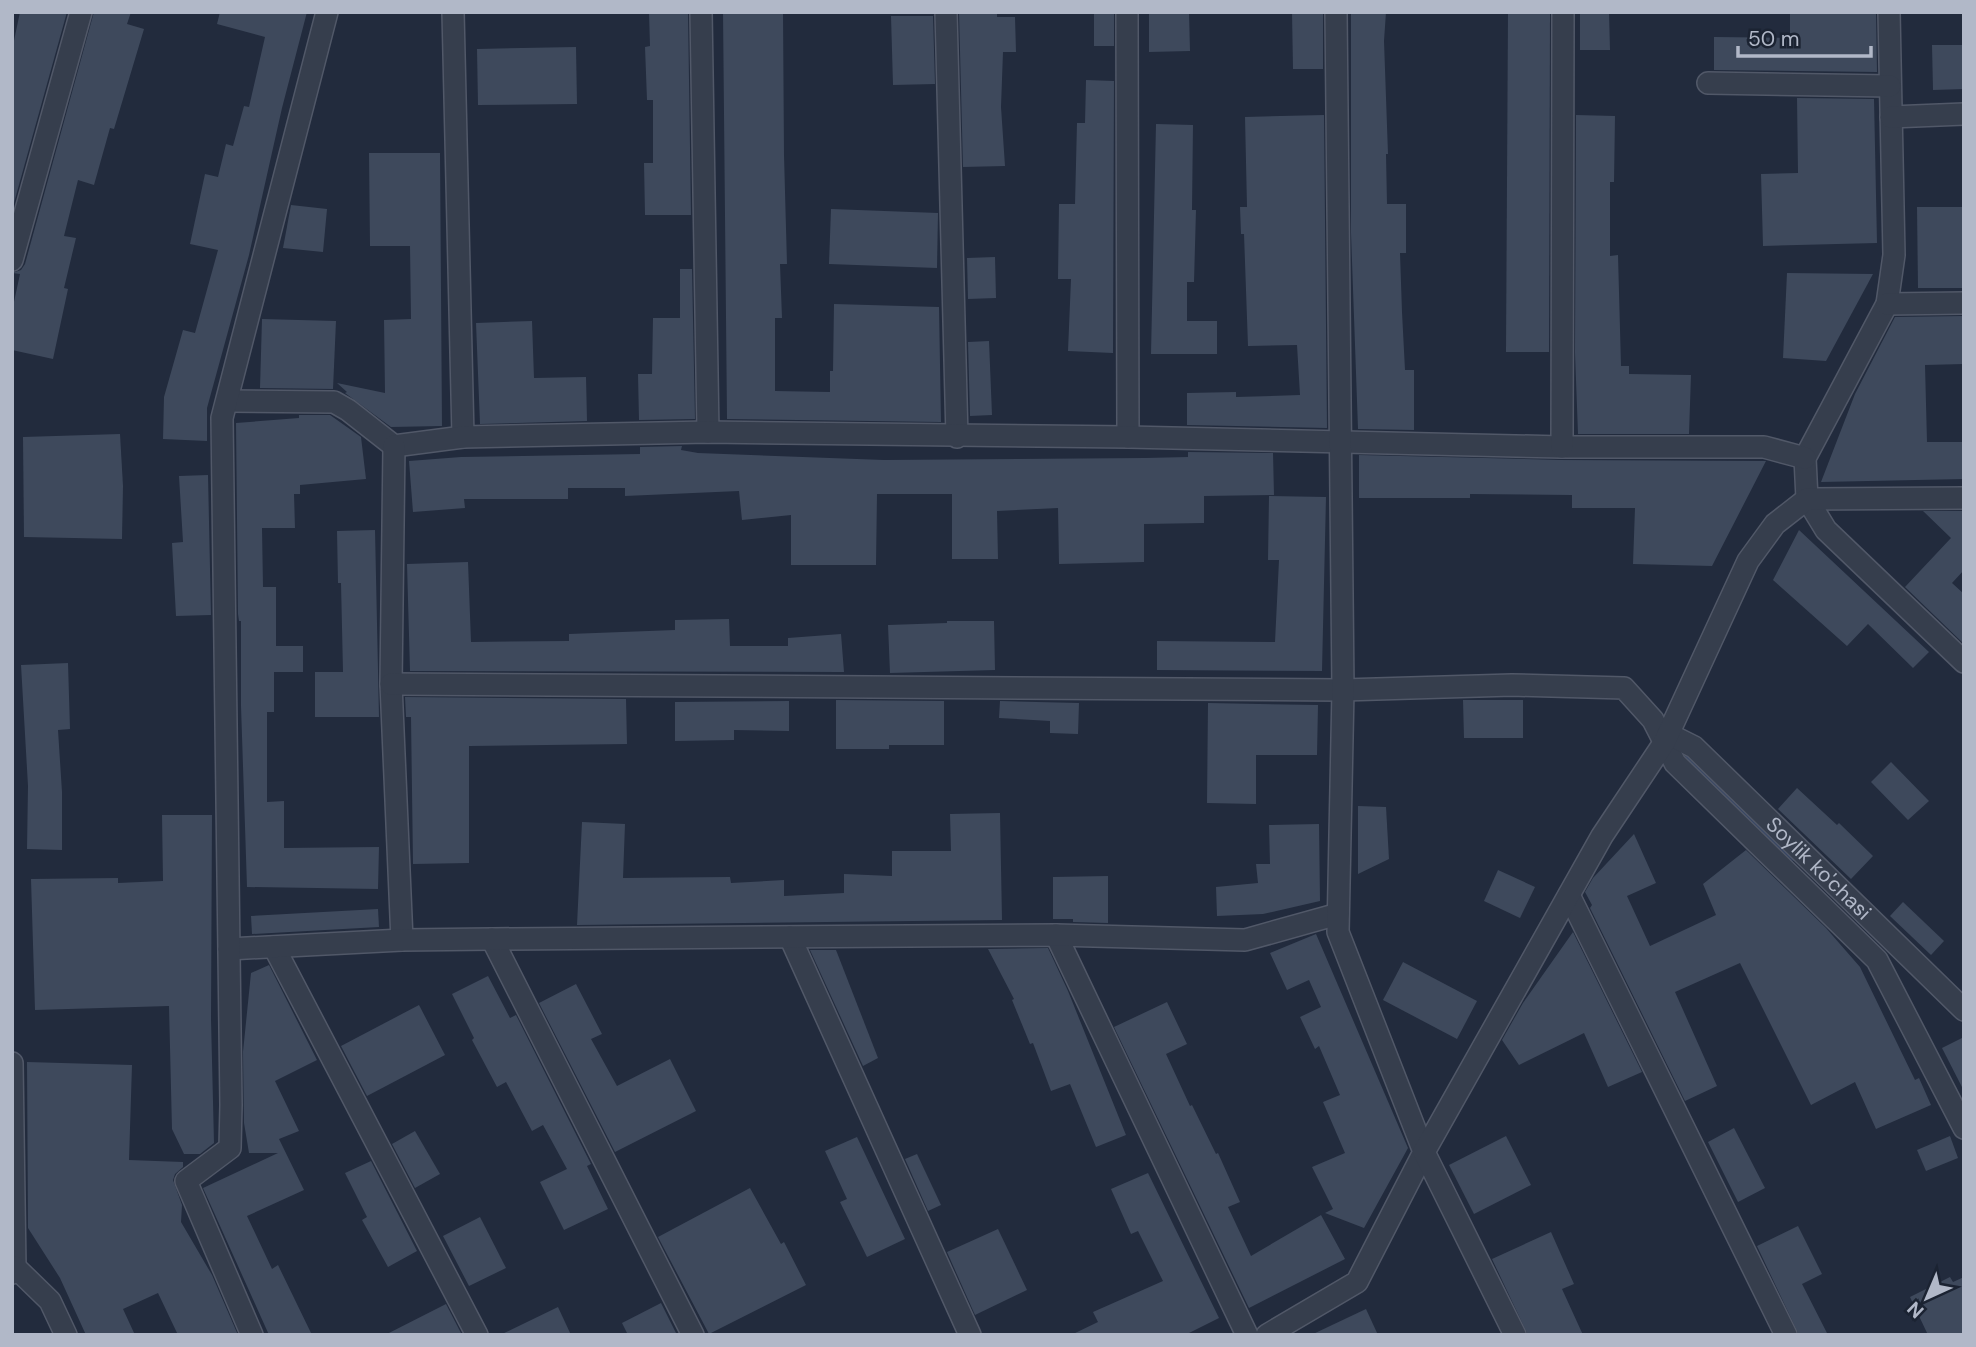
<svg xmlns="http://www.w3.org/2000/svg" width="1976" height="1347" font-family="'DM Sans',sans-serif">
	<rect width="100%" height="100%" fill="#222b3d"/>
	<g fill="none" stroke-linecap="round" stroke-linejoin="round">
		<!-- stream -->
		<polyline stroke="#354565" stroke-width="5" points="1687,758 1793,858"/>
	</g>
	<!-- building -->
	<g fill="#3e495c">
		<polygon points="20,12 67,12 12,210 12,50"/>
		<polygon points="94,12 131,12 127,24 144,29 114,129 110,128 94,185 78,180 64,236 76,238 64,288 68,289 53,359 12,350 12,311 20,274 12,273 21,270 25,264"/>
		<polygon points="220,12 307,12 282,108 249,255 207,408 207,441 163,439 164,397 183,330 195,333 218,250 190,244 205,174 218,177 226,144 233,146 244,106 249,107 265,37 217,24"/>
		<polygon points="649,12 688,12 691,215 645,215 644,163 653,163 653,100 647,100 645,47 650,46"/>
		<polygon points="723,12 783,12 784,155 787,264 780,264 782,318 775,318 775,391 830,392 830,371 833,371 834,304 939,307 941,422 727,419"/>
		<polygon points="959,12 997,12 997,17 1015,17 1016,52 1003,52 1001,107 1005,166 963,167"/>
		<rect x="1094" y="12" width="20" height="34"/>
		<polygon points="1149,12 1189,12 1190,51 1149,52"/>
		<polygon points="1292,12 1323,12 1323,69 1293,69"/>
		<polygon points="1351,12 1386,12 1384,41 1388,154 1386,154 1387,204 1406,204 1406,253 1400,253 1402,312 1405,370 1414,370 1414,430 1358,429 1351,233"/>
		<polygon points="1508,12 1550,12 1549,352 1506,352"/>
		<polygon points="1580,12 1609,12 1610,50 1580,50"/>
		<polygon points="1790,12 1876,12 1877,72 1714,70 1714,37 1790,38"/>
		<polygon points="891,16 933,16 935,84 893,85"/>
		<polygon points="1932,45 1964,45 1964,89 1933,90"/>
		<polygon points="576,47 577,104 478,105 477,49"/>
		<polygon points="1086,80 1114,81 1113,353 1068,351 1071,279 1058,279 1059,204 1075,204 1077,123 1085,123"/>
		<polygon points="1797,98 1874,99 1877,243 1763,246 1761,174 1798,173"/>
		<polygon points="1324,115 1327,428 1187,425 1187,393 1236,392 1236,397 1300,395 1297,345 1248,346 1244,234 1241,234 1240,207 1247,207 1245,117"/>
		<polygon points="1576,115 1615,116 1614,182 1610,182 1610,256 1618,255 1621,366 1629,366 1629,374 1691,375 1689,434 1578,434 1575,353"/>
		<polygon points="1156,124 1193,125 1192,210 1196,210 1194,282 1187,282 1187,321 1217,321 1217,354 1151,354"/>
		<polygon points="369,153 440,153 442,426 391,427 345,393 347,392 337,383 385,393 384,320 411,319 410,246 370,246"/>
		<polygon points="291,205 327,209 323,252 283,248"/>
		<polygon points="1917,207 1964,207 1964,288 1918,288"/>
		<polygon points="831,209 938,213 937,268 829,264"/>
		<polygon points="995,257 996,298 968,299 967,258"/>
		<polygon points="680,269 692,269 695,419 639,420 638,374 652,374 653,318 680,318"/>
		<polygon points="1787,273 1873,274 1826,361 1783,358"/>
		<polygon points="1964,316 1964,364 1925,365 1927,442 1964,442 1964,479 1821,482 1855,394 1895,317"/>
		<polygon points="262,319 336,321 333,389 260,388"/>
		<polygon points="532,321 534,378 586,377 587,421 480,424 476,323"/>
		<polygon points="989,341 992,415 970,416 968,342"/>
		<polygon points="299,415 330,415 361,437 366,479 300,485 300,494 294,494 295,528 262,528 263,587 276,587 276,646 303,646 303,672 274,672 274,712 267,712 267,802 284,801 284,848 379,847 378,889 247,887 241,706 241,621 239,621 238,614 236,423 299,418"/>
		<polygon points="120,434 123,486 122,539 24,537 23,437"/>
		<polygon points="682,446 681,450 698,453 884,460 1145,458 1188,457 1188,452 1273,453 1274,495 1204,496 1204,523 1144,524 1144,562 1059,564 1058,508 997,511 998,559 952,559 952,494 877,494 876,565 791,565 791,515 742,520 739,491 625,496 625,488 568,488 568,499 464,499 465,508 413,512 409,461 461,457 640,454 640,447"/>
		<polygon points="1359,455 1562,460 1766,461 1712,566 1633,564 1635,508 1572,508 1572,495 1470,494 1470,498 1359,498"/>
		<polygon points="208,475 211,615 176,616 172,543 183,542 179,476"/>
		<polygon points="1269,496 1326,497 1322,671 1157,670 1157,641 1275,642 1279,560 1268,560"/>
		<polygon points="1923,511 1964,511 1964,570 1952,583 1964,594 1964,644 1905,587 1951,538"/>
		<polygon points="375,530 379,717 315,717 315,672 343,672 341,583 338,583 337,531"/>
		<polygon points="1799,530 1929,652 1913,668 1868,624 1847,646 1773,580"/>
		<polygon points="468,562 471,642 569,641 569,634 675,630 675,620 729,619 730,646 788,646 788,638 841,634 844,672 410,671 407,564"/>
		<polygon points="947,621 994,621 995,670 890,673 888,625 947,623"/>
		<polygon points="68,663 70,729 58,730 62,792 62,850 27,849 28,786 21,665"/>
		<polygon points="405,697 626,699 627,744 469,746 469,863 413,864 411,717 406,717"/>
		<polygon points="836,700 944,701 944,745 889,745 889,749 836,749"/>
		<polygon points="1463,700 1523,700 1523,738 1464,738"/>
		<polygon points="789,701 789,731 734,730 734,740 675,741 675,702"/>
		<polygon points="1000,701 1079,703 1078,734 1050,733 1050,721 999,718"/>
		<polygon points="1208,703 1318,705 1317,755 1256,755 1256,804 1207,803"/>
		<polygon points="1891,762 1929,801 1908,820 1871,782"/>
		<polygon points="1797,788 1837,825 1839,823 1873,856 1851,879 1778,809"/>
		<polygon points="1358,806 1386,807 1389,859 1358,874"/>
		<polygon points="1000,813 1002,920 577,925 582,822 625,824 623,878 730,877 731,883 784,880 784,896 844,893 844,874 892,876 892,851 951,851 950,814"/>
		<polygon points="162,815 212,815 211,1019 214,1143 200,1154 184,1154 172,1129 169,1006 35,1010 31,879 118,878 118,883 163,881"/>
		<polygon points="1319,824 1320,901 1263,914 1217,916 1216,887 1258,883 1256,864 1270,864 1269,825"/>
		<polygon points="1634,834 1656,883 1627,896 1650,946 1716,915 1703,884 1746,850 1826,928 1860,967 1915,1080 1919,1078 1931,1105 1876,1129 1855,1082 1811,1105 1740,963 1675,992 1717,1086 1685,1101 1590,908 1592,905 1585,892 1593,878"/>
		<polygon points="1498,870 1535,887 1520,918 1484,901"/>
		<polygon points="1108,876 1108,923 1073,922 1073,919 1053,919 1053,877"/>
		<polygon points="1903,902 1944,941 1931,955 1890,916"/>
		<polygon points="378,909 379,927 252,934 251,916"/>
		<polygon points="1573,932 1642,1072 1608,1087 1584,1033 1519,1065 1502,1040 1523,1003"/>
		<polygon points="1316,934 1408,1148 1364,1228 1325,1213 1333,1209 1312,1167 1345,1153 1323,1102 1340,1095 1319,1046 1315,1049 1300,1017 1321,1007 1309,980 1287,990 1270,953"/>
		<polygon points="1048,948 1068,991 1126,1135 1096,1147 1070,1084 1051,1091 1033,1043 1030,1044 1012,1000 1014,999 988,949"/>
		<polygon points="810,950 836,950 878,1058 863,1066"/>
		<polygon points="1403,962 1477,1001 1457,1039 1383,1000"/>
		<polygon points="269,965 317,1060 275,1081 299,1131 279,1139 304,1190 247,1216 272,1269 278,1265 312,1335 269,1335 203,1188 278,1153 249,1153 244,1123 243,1052 251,973"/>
		<polygon points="488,976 510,1018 516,1015 591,1164 587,1166 608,1209 564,1230 540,1182 567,1169 543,1125 532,1131 506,1082 497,1087 472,1040 474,1038 452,994"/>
		<polygon points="576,984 602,1034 591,1039 617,1086 670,1059 696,1111 615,1152 539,1003"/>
		<polygon points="1167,1002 1187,1044 1166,1054 1190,1106 1192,1105 1216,1154 1218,1153 1240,1202 1228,1207 1251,1256 1321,1215 1345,1259 1249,1308 1114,1027"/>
		<polygon points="419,1005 445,1055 367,1096 341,1046"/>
		<polygon points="1964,1037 1964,1091 1942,1048"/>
		<polygon points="27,1062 132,1065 129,1160 183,1162 183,1167 175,1174 173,1180 182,1205 181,1222 212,1275 238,1335 178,1335 158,1293 123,1309 135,1335 86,1335 60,1278 28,1228"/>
		<polygon points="1734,1128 1765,1188 1738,1202 1708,1142"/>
		<polygon points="415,1131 440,1174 415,1188 392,1144"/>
		<polygon points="1506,1136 1531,1185 1474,1214 1449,1165"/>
		<polygon points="1950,1136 1958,1158 1926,1171 1917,1150"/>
		<polygon points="857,1137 905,1239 867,1257 840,1202 847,1199 825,1151"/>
		<polygon points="917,1154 941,1205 928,1211 905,1159"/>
		<polygon points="371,1161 417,1251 388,1267 362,1220 367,1217 345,1173"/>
		<polygon points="1148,1173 1219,1318 1185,1335 1071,1335 1098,1322 1093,1312 1163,1281 1138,1231 1131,1234 1111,1189"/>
		<polygon points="750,1188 781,1244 784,1242 806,1285 709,1334 658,1237"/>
		<polygon points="480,1217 506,1268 469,1286 443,1236"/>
		<polygon points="1798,1226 1822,1274 1802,1284 1828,1335 1799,1335 1757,1246"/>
		<polygon points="998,1229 1027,1290 975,1315 947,1252"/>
		<polygon points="1551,1232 1574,1284 1562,1289 1583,1335 1528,1335 1492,1259"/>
		<polygon points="1950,1277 1953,1282 1964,1277 1964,1332 1958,1335 1928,1335 1910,1297"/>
		<polygon points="661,1303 677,1335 628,1335 622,1323"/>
		<polygon points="446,1304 462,1335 385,1335"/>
		<polygon points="558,1307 571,1335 500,1335"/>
		<polygon points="1366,1309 1378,1335 1311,1335"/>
	</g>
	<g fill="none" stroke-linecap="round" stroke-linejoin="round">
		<!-- minor casing -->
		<g stroke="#515868" stroke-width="24">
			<g id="minor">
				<polyline points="453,12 463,437"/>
				<polyline points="701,12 708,432"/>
				<polyline points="946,12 957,437"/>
				<polyline points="1127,12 1128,437"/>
				<polyline points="1889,12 1894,255 1887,304 1805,458 1807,499 1826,530 1964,662"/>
				<polyline points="1708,83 1890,86"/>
				<polyline points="1891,117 1964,114"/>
				<polyline points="12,260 81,12"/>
				<polyline points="1887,304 1964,303"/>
				<polyline points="227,401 334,402 348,410 394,446 463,437 708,432 1128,437 1562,447 1764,447 1805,458"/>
				<polyline points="394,446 391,684 402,940"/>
				<polyline points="1562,447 1563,12"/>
				<polyline points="391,684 1343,690 1512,685 1624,688 1653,720 1675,763 1877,960 1964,1128"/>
				<path id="s1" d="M1668,734L1694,747L1964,1010"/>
				<polyline points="1569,895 1786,1335"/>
				<polyline points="1056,935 1247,1335"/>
				<polyline points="790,937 970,1335"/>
				<polyline points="492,939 693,1335"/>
				<polyline points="274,947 477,1335"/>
				<polyline points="229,949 402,940 492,939 1056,935 1245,940 1338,914"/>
				<polyline points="12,1063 15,1267 12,1273"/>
				<polyline points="15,1267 50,1301 66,1335"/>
				<polyline points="252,1335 186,1181 230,1148 231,1105 222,418 327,12"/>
				<polyline points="1267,1335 1357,1282 1424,1152 1338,932 1343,690 1336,12"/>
				<polyline points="1515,1335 1424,1152 1602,836 1664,743 1748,561 1775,524 1807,499 1964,498"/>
			</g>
		</g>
		<!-- minor -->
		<use href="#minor" stroke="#363e4d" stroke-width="21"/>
	</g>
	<g text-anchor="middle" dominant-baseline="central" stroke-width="5" stroke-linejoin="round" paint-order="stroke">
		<!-- street labels -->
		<g font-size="21" fill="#b1b8c8" stroke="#1b2332">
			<text stroke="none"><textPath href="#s1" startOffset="203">Soylik ko'chasi</textPath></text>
		</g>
	</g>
	<!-- border -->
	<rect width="1976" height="1347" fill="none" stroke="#b1b8c8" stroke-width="28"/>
	<!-- north arrow -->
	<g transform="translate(1927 1298) rotate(224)" stroke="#1b2332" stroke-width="5" paint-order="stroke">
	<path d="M0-5L12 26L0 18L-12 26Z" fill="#b1b8c8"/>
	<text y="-10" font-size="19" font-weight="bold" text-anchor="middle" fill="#b1b8c8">N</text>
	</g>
	<!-- scale -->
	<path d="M1738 46v10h133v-10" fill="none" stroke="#b1b8c8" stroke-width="3.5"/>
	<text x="1748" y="46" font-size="21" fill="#b1b8c8" stroke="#1b2332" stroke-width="5" paint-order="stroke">50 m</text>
</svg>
